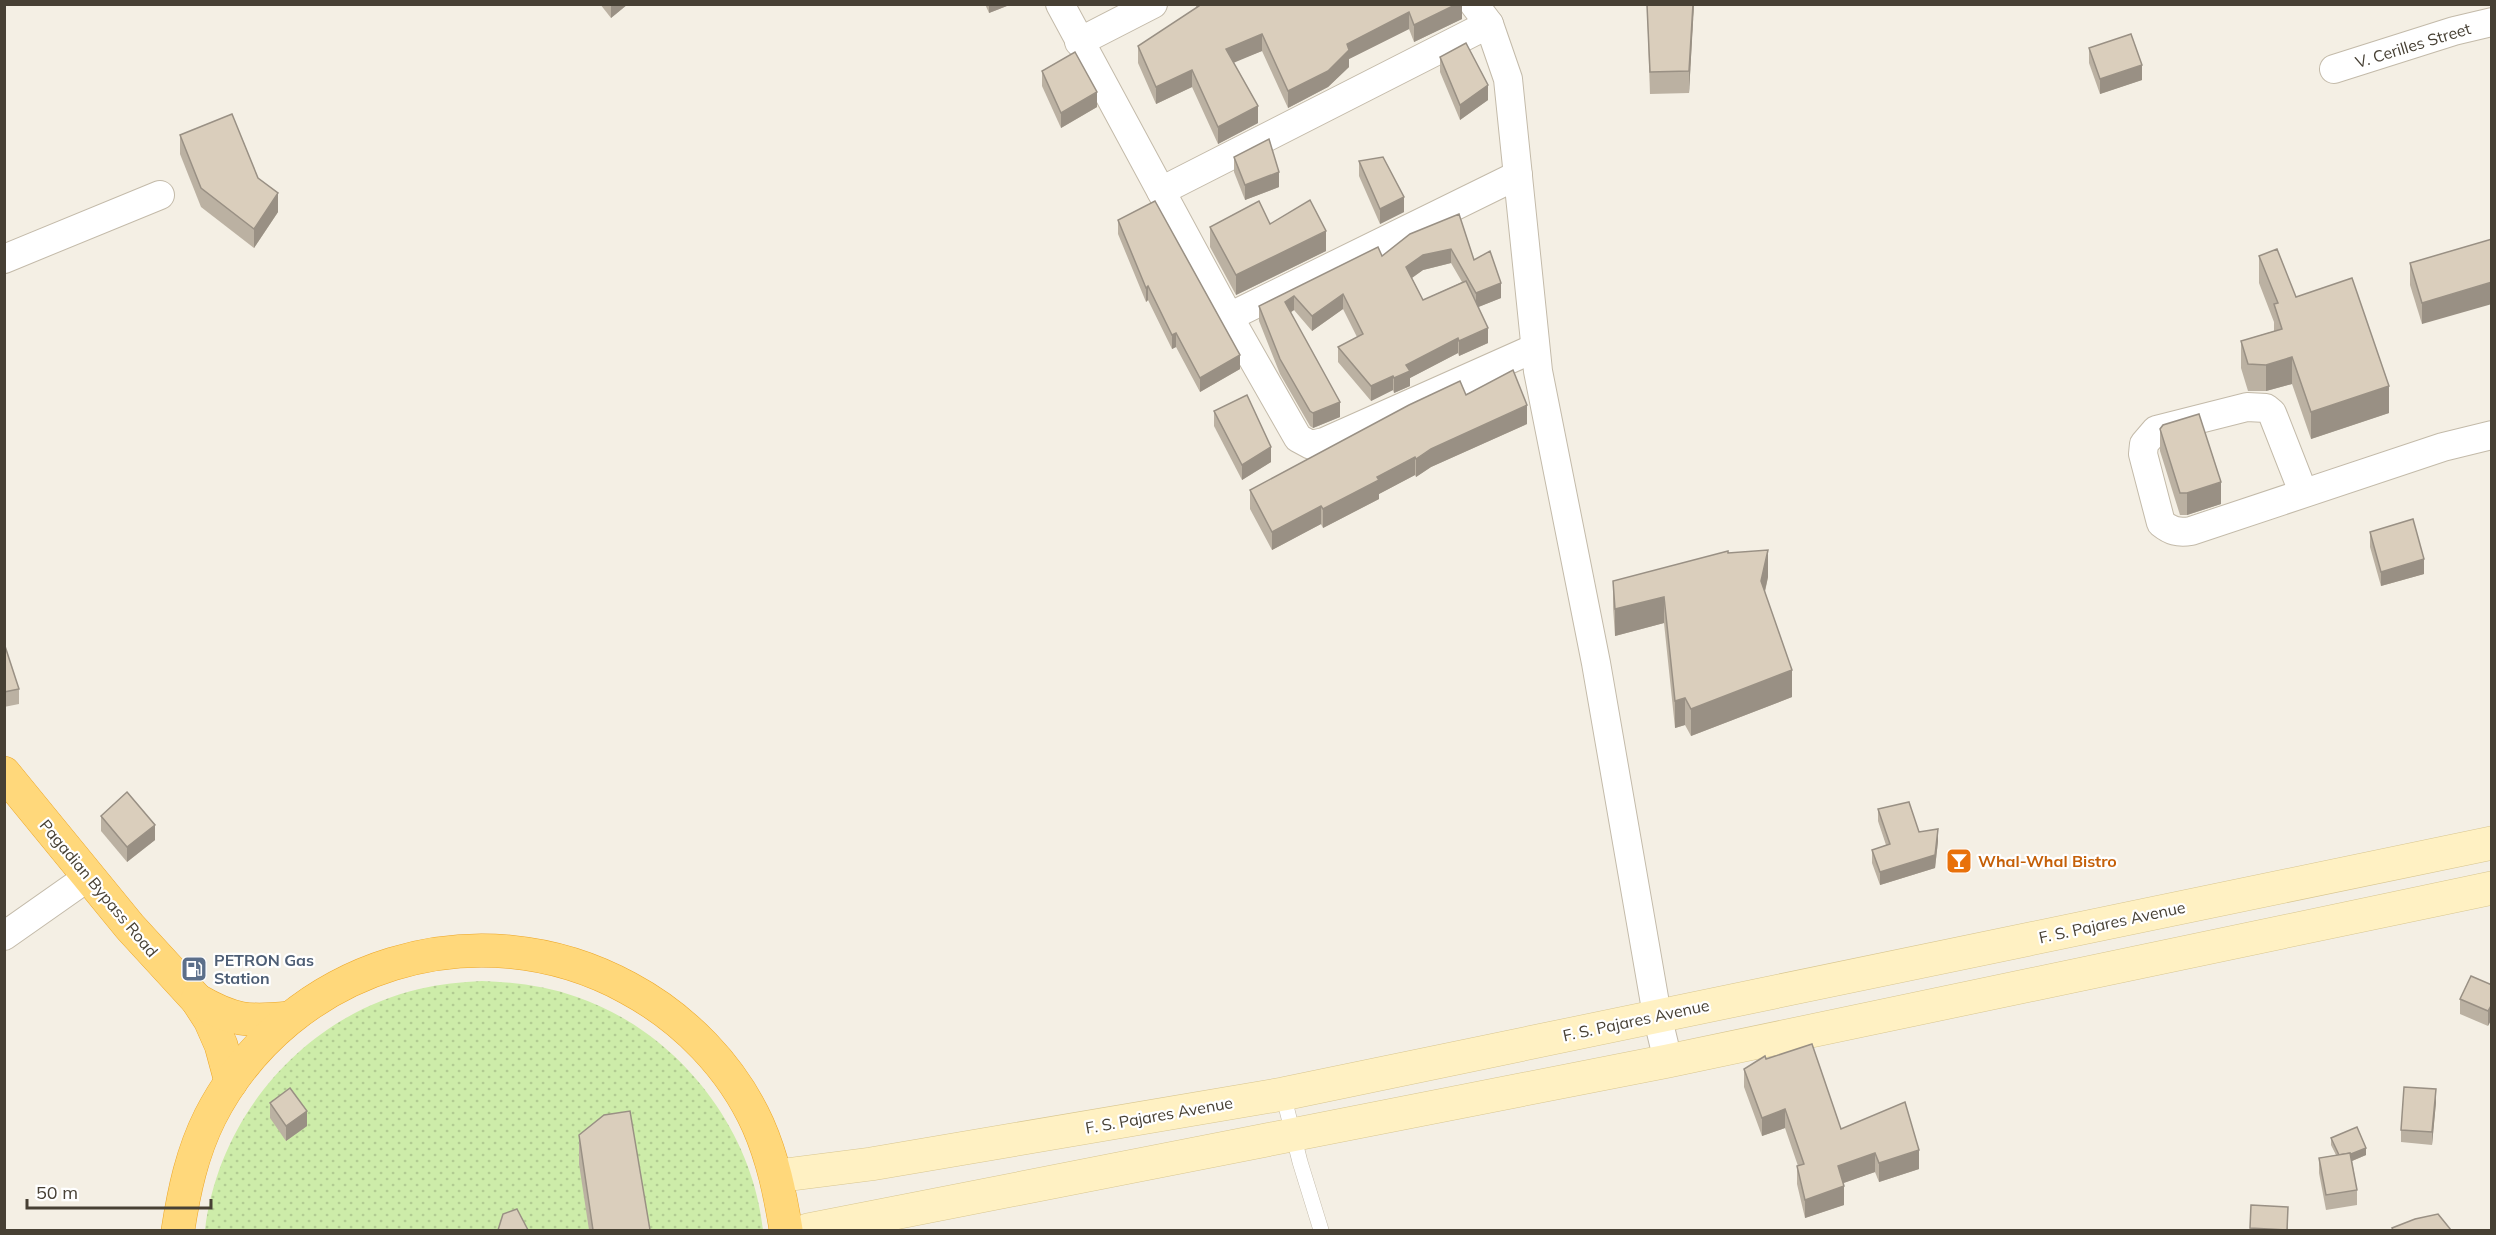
<svg xmlns="http://www.w3.org/2000/svg" width="2496" height="1235" font-family="Mulish,sans-serif">
	<defs>
		<pattern id="grass-dots" width="8" height="8" patternUnits="userSpaceOnUse" patternTransform="scale(1.5)"><rect width="8" height="8" fill="#cdeca9"/><path d="M2 2h.1M6 6h.1" fill="none" stroke="#b1cb92" stroke-width="1.8" stroke-linecap="round"/></pattern>
	</defs>
	<rect width="100%" height="100%" fill="#f4efe4"/>
	<!-- grass -->
	<path fill="url(#grass-dots)" d="M482,981C515,982 546,986 577,997C676,1031 752,1126 763,1230H205C219,1115 305,1016 419,989C440,984 461,982 482,981Z"/>
	<g fill="none" stroke-linecap="round" stroke-linejoin="round">
		<!-- service casing -->
		<g stroke="#c3baa9" stroke-width="16">
			<polyline id="service" points="1283,1094 1300,1162 1321,1230"/>
		</g>
		<!-- minor casing -->
		<g stroke="#c3baa9" stroke-width="30">
			<g id="minor">
				<polyline points="1060,4 1229,317 1298,438 1311,445 1324,442 1535,348"/>
				<polyline points="1474,4 1489,24 1508,79 1538,371 1596,663 1657,1015 1668,1061"/>
				<polyline points="1079,42 1153,4"/>
				<polyline points="2334,69 2454,31 2492,22"/>
				<polyline points="1161,191 1489,24"/>
				<polyline points="4,259 160,195"/>
				<polyline points="1229,317 1518,175"/>
				<path d="M2303,492L2272,413L2266,408L2247,407L2156,430L2144,444L2143,454L2161,523C2171,531 2178,533 2191,531L2443,447L2492,435"/>
				<polyline points="4,936 88,877"/>
			</g>
		</g>
		<!-- secondary casing -->
		<g stroke="#d8c690" stroke-width="34">
			<g id="secondary">
				<polyline points="777,1176 871,1164 1283,1094 2492,843"/>
				<polyline points="808,1230 1668,1061 2492,888"/>
			</g>
		</g>
		<!-- trunk casing -->
		<g stroke="#eca627" stroke-width="34">
			<g id="trunk">
				<polyline points="4,773 130,927 197,1000 210,1020 221,1045 231,1082"/>
				<path d="M197,1000C233,1021 248,1022 289,1018"/>
				<path d="M178,1230C184,1191 192,1153 210,1117C289,963 478,906 628,988C684,1018 732,1067 758,1125C773,1159 780,1194 786,1230"/>
			</g>
		</g>
		<!-- service -->
		<use href="#service" stroke="#fff" stroke-width="15"/>
		<!-- minor -->
		<use href="#minor" stroke="#fff" stroke-width="28"/>
		<!-- secondary -->
		<use href="#secondary" stroke="#fff1c3" stroke-width="33"/>
		<!-- trunk -->
		<use href="#trunk" stroke="#ffd87b" stroke-width="33"/>
	</g>
	<!-- wall -->
	<g fill="#bbb1a2" fill-rule="evenodd">
		<polygon points="600,4 628,4 611,18"/>
		<polygon points="985,4 1012,4 989,13"/>
		<polygon points="1196,4 1462,4 1462,19 1414,42 1409,29 1349,59 1349,67 1328,87 1288,108 1262,51 1233,62 1258,123 1218,144 1192,87 1156,104 1138,63 1138,46 1196,8"/>
		<polygon points="1694,4 1689,93 1650,94 1647,5"/>
		<polygon points="2089,48 2142,80 2100,94 2089,63"/>
		<polygon points="1440,57 1488,100 1460,120 1440,72"/>
		<polygon points="1042,71 1097,107 1061,128 1042,86"/>
		<polygon points="180,135 258,178 278,212 254,248 201,207 180,154"/>
		<polygon points="1234,157 1279,187 1245,200 1234,172"/>
		<polygon points="1359,161 1404,212 1380,224 1359,176"/>
		<path d="M1459,214L1474,260L1501,298L1478,307L1488,343L1459,356L1458,353L1410,378V386L1394,393L1393,390L1371,401L1338,362V347L1357,337L1343,309L1312,331L1294,310L1291,312L1340,417L1313,428L1310,426L1280,374L1259,321V306L1382,256ZM1451,263L1462,282L1423,300L1412,278L1423,270Z"/>
		<polygon points="1118,220 1240,369 1200,392 1176,347 1172,349 1148,300 1146,302 1118,234"/>
		<polygon points="1270,224 1326,251 1236,295 1210,247 1210,227"/>
		<polygon points="2492,239 2422,324 2410,285 2410,263"/>
		<polygon points="2259,256 2296,297 2389,413 2311,439 2292,384 2266,391 2248,391 2241,368 2241,341 2274,331 2274,322 2259,283"/>
		<polygon points="1466,395 1527,424 1431,467 1416,477 1415,475 1379,494 1379,499 1323,528 1321,524 1272,550 1250,509 1250,490"/>
		<polygon points="1214,411 1271,462 1242,480 1214,426"/>
		<polygon points="2160,429 2221,504 2187,515 2180,515 2160,451"/>
		<polygon points="2370,532 2424,574 2381,586 2370,547"/>
		<polygon points="1728,553 1768,577 1765,592 1792,697 1691,736 1685,725 1675,728 1664,623 1615,636 1613,607 1613,581"/>
		<polygon points="4,643 19,689 19,704 4,707"/>
		<polygon points="1878,809 1919,832 1938,841 1935,868 1880,885 1872,863 1872,850 1886,845 1878,821"/>
		<polygon points="101,816 155,840 127,862 101,831"/>
		<polygon points="2492,985 2488,1026 2460,1014 2460,999"/>
		<polygon points="1766,1059 1841,1129 1919,1169 1879,1182 1875,1172 1843,1183 1844,1205 1805,1218 1797,1184 1797,1166 1798,1166 1785,1128 1762,1136 1744,1087 1744,1069"/>
		<polygon points="2436,1102 2432,1145 2401,1142 2401,1130"/>
		<polygon points="270,1103 307,1126 286,1141 270,1118"/>
		<polygon points="579,1135 650,1230 589,1230 579,1164"/>
		<polygon points="2331,1138 2366,1155 2352,1161 2357,1190 2357,1205 2326,1210 2319,1173 2319,1158 2336,1155 2331,1145"/>
		<polygon points="2251,1205 2288,1207 2288,1230 2250,1230"/>
	</g>
	<!-- shaded-wall -->
	<g fill="#999084">
		<polygon points="611,4 628,4 611,18"/>
		<polygon points="989,4 1012,4 989,13"/>
		<polygon points="1457,4 1462,4 1462,19 1414,42 1414,25"/>
		<polygon points="1693,4 1694,4 1689,93 1689,71"/>
		<polygon points="1409,12 1409,29 1349,59 1349,67 1328,87 1288,108 1288,91 1347,44"/>
		<polygon points="1262,34 1262,51 1226,66 1226,49"/>
		<polygon points="2142,65 2142,80 2100,94 2100,79"/>
		<polygon points="1192,70 1192,87 1156,104 1156,87"/>
		<polygon points="1488,85 1488,100 1460,120 1460,105"/>
		<polygon points="1097,92 1097,107 1061,128 1061,113"/>
		<polygon points="1258,106 1258,123 1218,144 1218,127"/>
		<polygon points="1279,172 1279,187 1245,200 1245,185"/>
		<polygon points="278,193 278,212 254,248 254,229"/>
		<polygon points="1404,197 1404,212 1380,224 1380,209"/>
		<polygon points="1326,231 1326,251 1236,295 1236,275"/>
		<polygon points="1451,249 1451,263 1423,270 1406,282 1406,267 1423,255"/>
		<polygon points="2492,282 2492,304 2422,324 2422,303"/>
		<polygon points="1501,283 1501,298 1476,308 1476,293"/>
		<polygon points="1148,286 1148,300 1146,302 1146,288"/>
		<polygon points="1343,294 1343,309 1312,331 1312,316"/>
		<polygon points="1294,296 1294,310 1285,316 1285,302"/>
		<polygon points="1488,328 1488,343 1459,356 1459,341"/>
		<polygon points="1176,333 1176,347 1172,349 1172,335"/>
		<polygon points="1458,338 1458,353 1410,378 1410,386 1394,393 1394,378 1406,365"/>
		<polygon points="1240,355 1240,369 1200,392 1200,378"/>
		<polygon points="2292,357 2292,384 2266,391 2266,365"/>
		<polygon points="1393,376 1393,390 1371,401 1371,386"/>
		<polygon points="2389,386 2389,413 2311,439 2311,412"/>
		<polygon points="1340,402 1340,417 1313,428 1313,413"/>
		<polygon points="1527,405 1527,424 1431,467 1416,477 1416,459 1431,449"/>
		<polygon points="1271,447 1271,462 1242,480 1242,465"/>
		<polygon points="1415,457 1415,475 1379,494 1379,499 1323,528 1323,509 1377,477"/>
		<polygon points="2221,482 2221,504 2187,515 2187,493"/>
		<polygon points="1321,506 1321,524 1272,550 1272,532"/>
		<polygon points="1768,550 1768,577 1761,608 1761,581"/>
		<polygon points="2424,559 2424,574 2381,586 2381,572"/>
		<polygon points="1664,597 1664,623 1615,636 1615,609"/>
		<polygon points="1792,670 1792,697 1691,736 1691,709"/>
		<polygon points="1685,698 1685,725 1675,728 1675,701"/>
		<polygon points="155,825 155,840 127,862 127,847"/>
		<polygon points="1938,829 1938,841 1935,868 1880,885 1880,872"/>
		<polygon points="2492,1004 2492,1019 2488,1026 2488,1011"/>
		<polygon points="2436,1089 2436,1102 2432,1145 2432,1132"/>
		<polygon points="1785,1109 1785,1128 1762,1136 1762,1118"/>
		<polygon points="307,1111 307,1126 286,1141 286,1126"/>
		<polygon points="2366,1148 2366,1155 2340,1166 2340,1159"/>
		<polygon points="1919,1150 1919,1169 1879,1182 1879,1163"/>
		<polygon points="1875,1153 1875,1172 1838,1185 1838,1166"/>
		<polygon points="1844,1186 1844,1205 1805,1218 1805,1200"/>
	</g>
	<!-- building -->
	<g fill="#dacebc" stroke="#999084" stroke-width="1.5">
		<polygon points="1198,4 1457,4 1414,25 1409,12 1347,44 1349,50 1328,71 1288,91 1262,34 1226,49 1258,106 1218,127 1192,70 1156,87 1138,46 1199,6"/>
		<polygon points="1693,4 1689,71 1650,72 1647,5"/>
		<polygon points="2131,34 2142,65 2100,79 2089,48"/>
		<polygon points="1466,43 1488,85 1460,105 1440,57"/>
		<polygon points="1075,52 1097,92 1061,113 1042,71"/>
		<polygon points="232,114 258,178 278,193 254,229 201,188 180,135"/>
		<polygon points="1269,139 1279,172 1245,185 1234,157"/>
		<polygon points="1383,157 1404,197 1380,209 1359,161"/>
		<polygon points="1310,200 1326,231 1236,275 1210,227 1259,201 1270,224"/>
		<polygon points="1155,201 1240,355 1200,378 1176,333 1172,335 1148,286 1146,288 1118,220"/>
		<polygon points="1459,214 1474,260 1490,251 1501,283 1476,293 1451,249 1423,255 1406,267 1423,300 1466,281 1488,328 1459,341 1458,338 1406,365 1410,371 1394,378 1393,376 1371,386 1338,347 1363,334 1343,294 1312,316 1294,296 1285,302 1340,402 1313,413 1310,411 1280,359 1259,306 1378,247 1382,256 1410,234"/>
		<polygon points="2492,239 2492,282 2422,303 2410,263"/>
		<polygon points="2277,249 2296,297 2352,278 2389,386 2311,412 2292,357 2266,365 2248,364 2241,341 2282,329 2274,304 2278,303 2259,256"/>
		<polygon points="1513,370 1527,405 1431,449 1416,459 1415,457 1377,477 1379,480 1323,509 1321,506 1272,532 1250,490 1409,405 1460,381 1466,395"/>
		<polygon points="1247,395 1271,447 1242,465 1214,411"/>
		<polygon points="2199,414 2221,482 2187,493 2180,493 2160,429 2163,425"/>
		<polygon points="2413,519 2424,559 2381,572 2370,532"/>
		<polygon points="1768,550 1761,581 1792,670 1691,709 1685,698 1675,701 1664,597 1615,609 1613,581 1728,551 1728,553"/>
		<polygon points="4,643 19,689 4,692"/>
		<polygon points="127,792 155,825 127,847 101,816"/>
		<polygon points="1909,802 1919,832 1938,829 1935,855 1880,872 1872,850 1890,844 1878,809"/>
		<polygon points="2471,976 2492,985 2492,1004 2488,1011 2460,999"/>
		<polygon points="1812,1044 1841,1129 1905,1102 1919,1150 1879,1163 1875,1153 1838,1166 1844,1186 1805,1200 1797,1166 1804,1164 1785,1109 1762,1118 1744,1069 1765,1056 1766,1059"/>
		<polygon points="2404,1087 2436,1089 2432,1132 2401,1130"/>
		<polygon points="290,1088 307,1111 286,1126 270,1103"/>
		<polygon points="630,1111 650,1230 593,1230 579,1135 604,1115"/>
		<polygon points="2357,1127 2366,1148 2351,1154 2350,1153 2339,1155 2331,1138"/>
		<polygon points="2350,1153 2357,1190 2326,1195 2319,1158"/>
		<polygon points="2251,1205 2288,1207 2287,1230 2250,1228"/>
		<polygon points="517,1209 528,1230 498,1230 503,1214"/>
		<polygon points="2438,1214 2451,1230 2393,1230 2392,1228 2415,1219"/>
	</g>
	<!-- icons -->
	<defs>
		<g id="bar-square" transform="scale(1.35)"><rect x="-9" y="-9" width="18" height="18" rx="4" fill="#e8710a" stroke="#fff"/><path d="M-6-5H6L.8 .8V4.5H3.5V6h-7V4.5H-.8V.8Z" fill="#fff"/></g>
		<g id="fuel-square" transform="scale(1.35)"><rect x="-9" y="-9" width="18" height="18" rx="4" fill="#5c6f8a" stroke="#fff"/><path d="M-5.5-6h7V0h2V4h1.3V-2.5L3-4.5l.8-.8L6-3V5H2.5V1h-1V6h-7ZM-4.2-4.7v3.2H.2V-4.7Z" fill="#fff"/></g>
	</defs>
	<g fill-rule="evenodd">
		<use href="#bar-square" x="1959" y="861"/>
		<use href="#fuel-square" x="194" y="969"/>
	</g>
	<g text-anchor="middle" dominant-baseline="central" stroke-width="4.5" stroke-linejoin="round" paint-order="stroke">
		<!-- street labels -->
		<g font-size="16" fill="#474034" stroke="#fff">
			<text transform="translate(2413 45) rotate(-17)">V. Cerilles Street</text>
			<text transform="translate(99 888) rotate(50)">Pagadian Bypass Road</text>
			<text transform="translate(2112 922) rotate(-12)">F. S. Pajares Avenue</text>
			<text transform="translate(1636 1020) rotate(-12)">F. S. Pajares Avenue</text>
			<text transform="translate(1159 1115) rotate(-10)">F. S. Pajares Avenue</text>
		</g>
		<!-- food labels -->
		<g font-size="16" font-weight="bold" fill="#c56008" stroke="#fff" text-anchor="start">
			<text x="1978" y="861">Whal-Whal Bistro</text>
		</g>
		<!-- service labels -->
		<g font-size="16" font-weight="bold" fill="#4e5e75" stroke="#fff" text-anchor="start">
			<text x="214" y="960">PETRON Gas<tspan x="214" dy="18">Station</tspan></text>
		</g>
	</g>
	<!-- border -->
	<rect width="2496" height="1235" fill="none" stroke="#474034" stroke-width="12"/>
	<!-- scale -->
	<path d="M27 1199v9h184v-9" fill="none" stroke="#474034" stroke-width="3"/>
	<text x="36" y="1199" font-size="18" fill="#474034" stroke="#ffffff" stroke-width="4.5" paint-order="stroke">50 m</text>
</svg>
